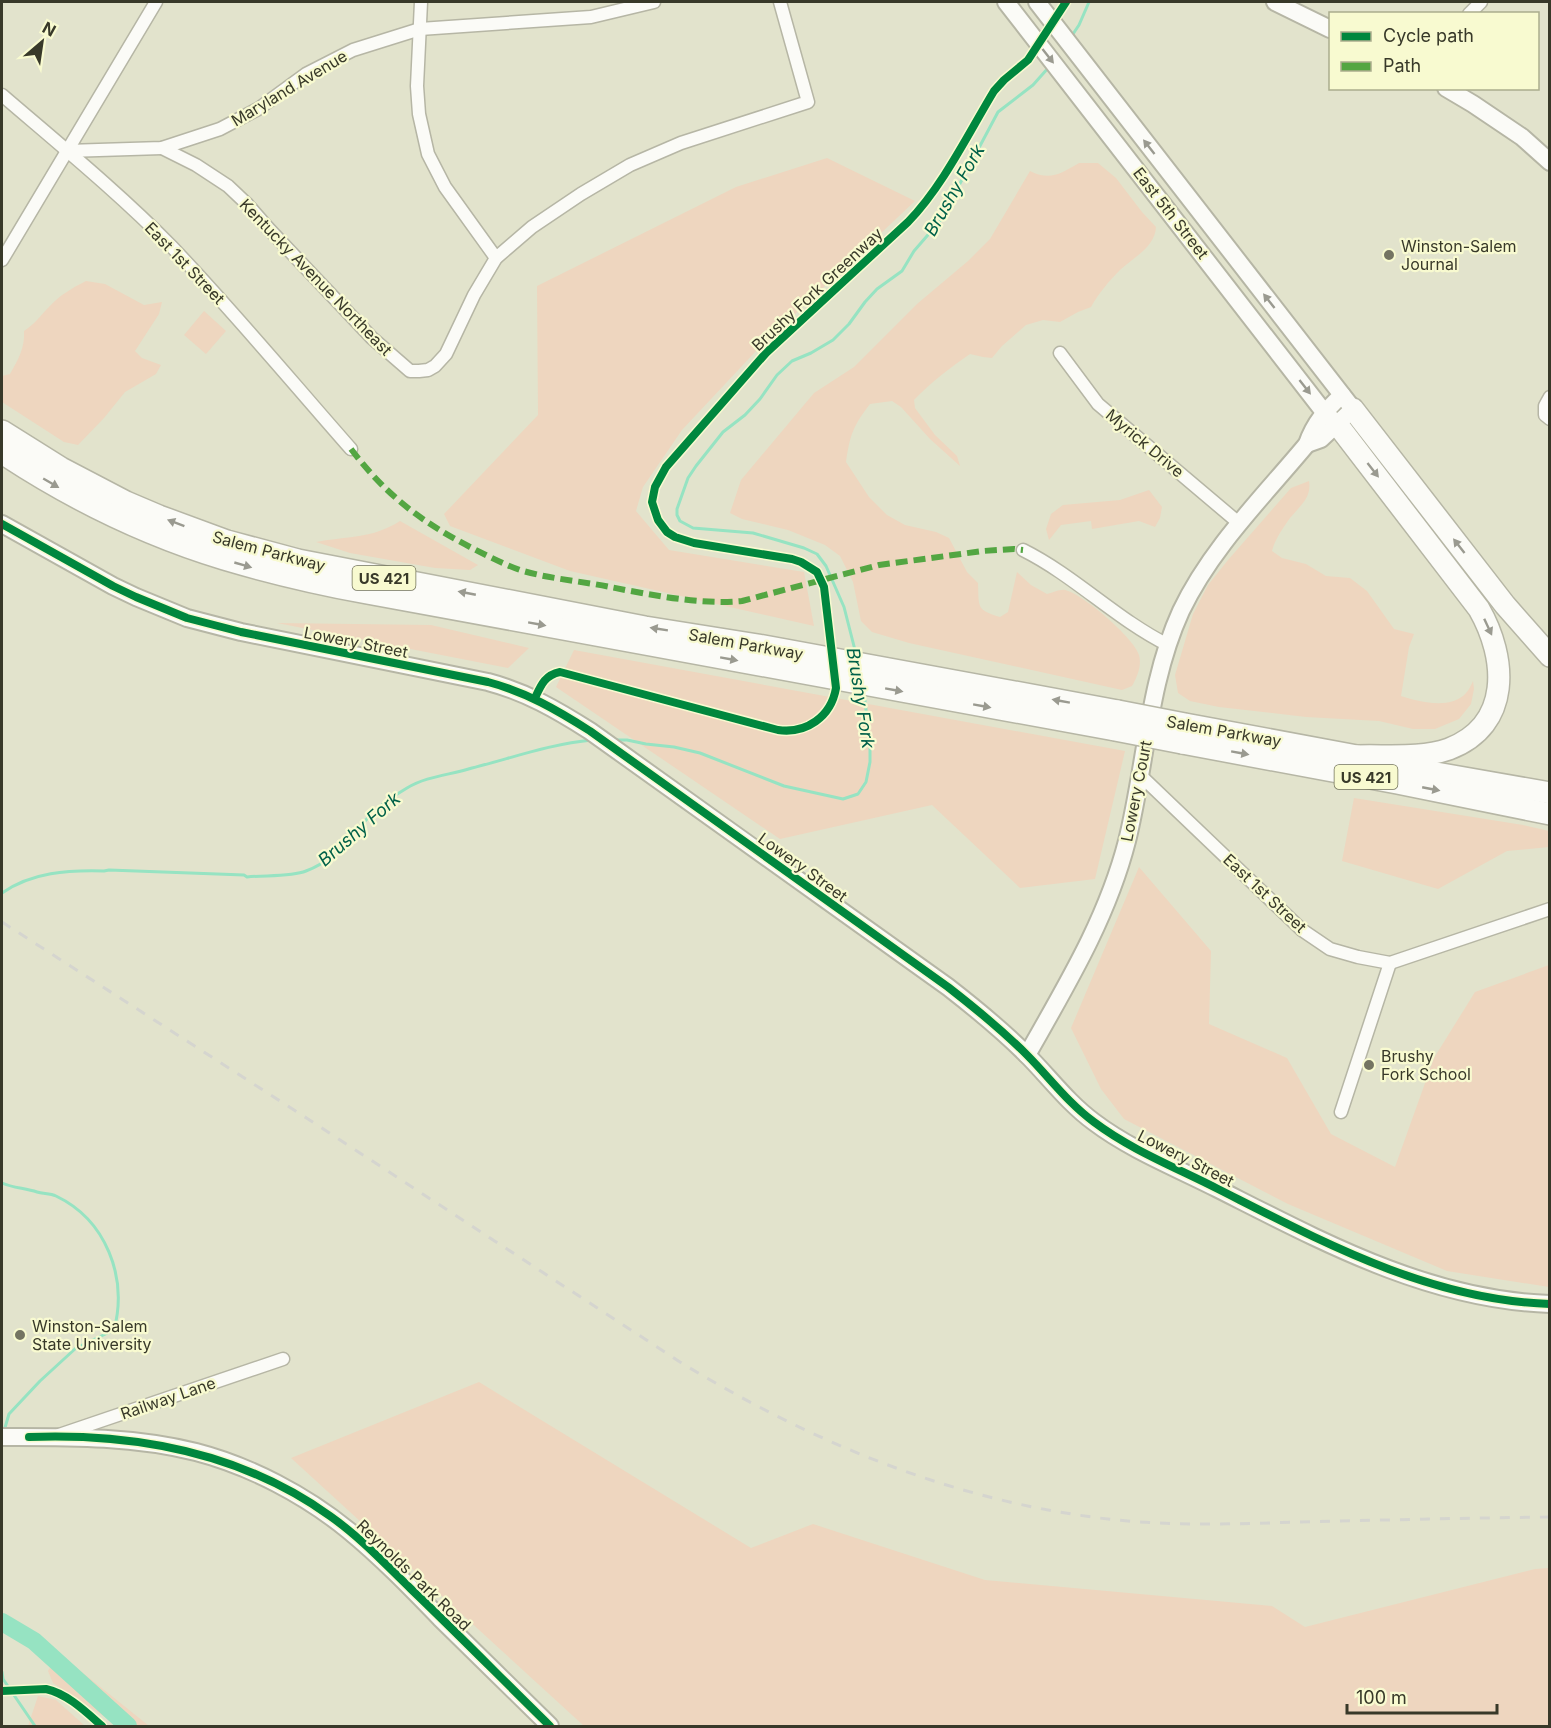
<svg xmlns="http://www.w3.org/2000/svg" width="1551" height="1728" font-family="Inter,sans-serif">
	<rect width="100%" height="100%" fill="#e2e3cc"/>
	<!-- green -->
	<g fill="#eed6bf">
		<polygon points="827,158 915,201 756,351 682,430 643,487 636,511 669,550 804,572 814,626 570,571 450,526 444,514 538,415 537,286 736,187"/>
		<path d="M1079,163H1098L1116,178L1142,212L1156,227C1155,247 1134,257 1120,270C1109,281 1099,293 1091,307L1078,312L1060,322L1043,320L1026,325L1002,346L992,358L983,357L970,354C950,368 931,382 914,400L915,408L935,435L957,456L960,466L930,439L901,407L892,401L870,404C853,426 850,435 846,462L869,497L887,515L905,525L936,532L949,538L967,572L978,583C979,607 976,610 1000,617L1008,612L1017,572L1031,585L1047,594C1052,593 1060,589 1065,590C1083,594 1134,638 1139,655C1142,666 1137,677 1132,686L1122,690L909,643L872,632L861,621L853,582L840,556L825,545L788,530L742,519L730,513L741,480L814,393L854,367L917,304L968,261L990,239L1030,171C1050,181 1060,174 1079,163Z"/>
		<path d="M86,281L105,284L144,305L162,302L159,314L135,351L142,358L161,365L156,374L125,392L104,418L78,445L64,442L2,402V376L10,374C18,360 25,348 24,331C35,324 40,316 49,307C60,295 72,288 86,281Z"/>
		<polygon points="204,311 226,331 206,354 184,335"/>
		<path d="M1309,481C1312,497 1300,506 1290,518C1283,528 1275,539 1272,551L1282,558L1306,564L1326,576L1350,578L1367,591L1394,629L1414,634L1409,647L1401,696C1419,702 1451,710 1466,693C1469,690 1471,685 1473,681L1474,689L1471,704L1459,719L1435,729H1413L1379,721L1306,717L1219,707L1190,701L1178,693L1175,675L1193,614L1208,585L1228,560L1291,488Z"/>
		<polygon points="1149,490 1162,507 1160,518 1155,527 1139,521 1092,529 1091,521 1061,525 1049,540 1046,529 1051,514 1063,505 1120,500"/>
		<path d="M400,521L478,565L470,570L435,568L350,553L316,542C347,536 372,539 400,521Z"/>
		<polygon points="277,623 431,625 529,648 508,668"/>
		<polygon points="574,650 1125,751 1095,879 1020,888 932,805 780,839 556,687"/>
		<polygon points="1354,798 1523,825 1549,831 1549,847 1507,851 1438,889 1342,861"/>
		<polygon points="1139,867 1211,951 1209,1024 1287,1058 1331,1134 1395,1167 1434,1058 1475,992 1549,965 1549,1287 1447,1271 1288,1204 1124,1119 1101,1089 1071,1028"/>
		<polygon points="479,1382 751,1548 813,1524 985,1580 1272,1606 1305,1627 1535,1569 1549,1568 1549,1726 584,1726 291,1458"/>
		<polygon points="58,1653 149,1726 115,1726 105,1717 53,1683 48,1671"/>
		<polygon points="38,1696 56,1700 85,1726 28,1726"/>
	</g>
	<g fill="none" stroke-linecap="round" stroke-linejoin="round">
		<!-- stream -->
		<g stroke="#96e3c2" stroke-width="3">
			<polyline points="1071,37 1079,25 1089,2"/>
			<polyline points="856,654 844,607 826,566 817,554 804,548 753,533 693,528 680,521 677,515 677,509 688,478 696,466 723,432 745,415 760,399 777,375 792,361 811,353 833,340 849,324 865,302 877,289 902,271 914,251 940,221 998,112 1033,85 1049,67"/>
			<polyline points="613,740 627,740 646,744 674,747 700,753 784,786 843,799 858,794 866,782 870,762 870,743 864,693"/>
			<path d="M2,893C32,872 68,870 104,871L109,870L244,875L247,877C265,875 291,877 306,871C338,860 353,830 377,809C386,801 397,794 407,788C427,776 450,775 472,768C512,758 550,744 592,740"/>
			<path d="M2,1183C13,1188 25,1188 37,1192C43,1194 50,1193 56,1196C106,1220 128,1277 114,1330L76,1348L40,1381L9,1414L4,1431"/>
			<polyline points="2,1672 3,1679 35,1726"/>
		</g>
		<!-- river -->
		<polyline stroke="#96e3c2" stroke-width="18" points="2,1622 34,1641 128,1726"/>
		<!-- street casing -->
		<g stroke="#b6b6a5" stroke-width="15">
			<g id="street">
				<polyline points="421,2 417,86 419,114 428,154 445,187 496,258"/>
				<polyline points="1469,14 1481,2"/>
				<path d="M2,95C59,144 119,193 172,247C234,312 292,382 351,449"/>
				<polyline points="162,148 196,165 228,186 247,204 268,228 372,338 410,371 419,371 428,370 435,366 446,354 474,295 496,258 532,227 581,194 630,165 681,143 808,102 780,2"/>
				<polyline points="67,151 162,148 220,129 258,109 306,74 353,50 420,29 591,17 654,2"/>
				<polyline points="2,260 156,2"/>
				<polyline points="1060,353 1098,404 1240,524"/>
				<polyline points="1550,397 1545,406 1545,415 1550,419"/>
				<path d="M1023,550C1075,576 1116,619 1168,645"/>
				<polyline points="1140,775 1302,930 1330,949 1358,957 1390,963 1550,909"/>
				<polyline points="1341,1112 1390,963"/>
				<polyline points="59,1435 283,1359"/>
			</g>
		</g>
		<!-- secondary casing -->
		<g stroke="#b6b6a5" stroke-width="20">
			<g id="secondary">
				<polyline points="1006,2 1324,412 1332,419"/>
				<polyline points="1037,2 1353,409 1321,439 1307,444"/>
				<polyline points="1275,2 1330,29"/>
				<polyline points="1446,88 1473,104 1522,137 1550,162"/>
				<path d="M2,524L113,586L136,597L187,618L241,632L488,682C526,692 557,710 590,731L948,987C975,1008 1002,1030 1027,1055C1049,1077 1068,1103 1094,1122C1131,1150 1177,1168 1218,1189C1323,1242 1429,1300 1550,1304"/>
				<path d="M1027,1055C1066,986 1107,919 1127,841C1146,765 1148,683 1181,611C1211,548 1263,497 1307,444C1314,423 1326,410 1342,395"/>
				<path d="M2,1437C67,1437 131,1436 196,1452C250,1466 305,1495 348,1530C381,1557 411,1588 440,1618C477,1654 513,1690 550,1726"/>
			</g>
		</g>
		<!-- highway casing -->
		<g stroke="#b6b6a5" stroke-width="24">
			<g id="highway">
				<polyline points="1353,409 1505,605 1550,656"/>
				<path d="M1337,424L1479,609C1507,658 1512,725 1449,749C1421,759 1387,755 1357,756"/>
				<polyline points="2,431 61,468 126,502 159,516 227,541 298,560 645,627 758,645 1118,711"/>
				<path d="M2,453C70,498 145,535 224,559C271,573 318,584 367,593L1115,730"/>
				<polyline points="1185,724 1357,756 1430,772 1550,793"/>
				<polyline points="1182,743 1397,783 1550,814"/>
			</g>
		</g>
		<!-- street -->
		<use href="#street" stroke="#fbfbf7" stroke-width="12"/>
		<!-- secondary -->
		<use href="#secondary" stroke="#fbfbf7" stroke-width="16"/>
		<!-- highway -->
		<use href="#highway" stroke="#fbfbf7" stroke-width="21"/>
		<!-- rail -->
		<path stroke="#d5d5cf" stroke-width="3" stroke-dasharray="10 10" stroke-linecap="butt" d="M2,922L308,1119L680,1362C808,1440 943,1497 1092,1517C1162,1527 1231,1524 1300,1522C1383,1520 1466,1518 1550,1517"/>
		<!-- highway-bridge casing -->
		<g stroke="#b6b6a5" stroke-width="24" stroke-linecap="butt">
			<g id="highway-bridge">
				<polyline points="1118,711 1185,724"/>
				<polyline points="1115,730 1182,743"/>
			</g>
		</g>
		<!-- highway-bridge -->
		<use href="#highway-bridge" stroke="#fbfbf7" stroke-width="21"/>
		<!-- quiet -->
		<path stroke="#53a642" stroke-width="6" stroke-dasharray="12 6" stroke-linecap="butt" d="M351,449C386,495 420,521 470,547C486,555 503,564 520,570C549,579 581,581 610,587C651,595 701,605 742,601L879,565L983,551L1014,549L1023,550"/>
		<!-- cycleway casing -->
		<g stroke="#f8fad0" stroke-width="11">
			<g id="cycleway">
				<path d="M2,524L113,586L136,597L187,618L241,632L488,682C526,692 557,710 590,731L948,987C975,1008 1002,1030 1027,1055C1049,1077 1068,1103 1094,1122C1131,1150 1177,1168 1218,1189C1323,1242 1429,1300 1550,1304"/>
				<path d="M535,698C541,685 545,675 560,672L778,730C806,734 831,717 836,688L824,587L817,572L801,562L792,559L694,543L675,537L667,532L658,520L652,502L655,487L666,467L766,353L908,222C943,186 968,134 994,91L1004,80L1028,60L1066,2"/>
				<path d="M29,1437C136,1433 242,1453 330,1516C360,1537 385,1564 411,1589C458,1634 504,1681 550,1726"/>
				<path d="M2,1691L46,1689C68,1694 86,1712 102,1726"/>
			</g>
		</g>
		<!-- cycleway -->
		<use href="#cycleway" stroke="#00873e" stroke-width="8"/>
	</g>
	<!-- one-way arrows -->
	<defs><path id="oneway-solid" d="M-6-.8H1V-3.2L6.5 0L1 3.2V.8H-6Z" transform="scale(1.5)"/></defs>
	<g fill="#9a9a90">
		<use href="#oneway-solid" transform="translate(1048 56) rotate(52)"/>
		<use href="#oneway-solid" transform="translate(1149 147) rotate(-128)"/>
		<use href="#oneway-solid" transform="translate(1269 301) rotate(-128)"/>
		<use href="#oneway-solid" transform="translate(1305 387) rotate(52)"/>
		<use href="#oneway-solid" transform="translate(1373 470) rotate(52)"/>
		<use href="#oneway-solid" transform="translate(51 483) rotate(30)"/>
		<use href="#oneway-solid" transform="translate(176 523) rotate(-159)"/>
		<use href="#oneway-solid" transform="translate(1459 546) rotate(-128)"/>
		<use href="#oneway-solid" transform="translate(243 565) rotate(16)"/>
		<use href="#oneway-solid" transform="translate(467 593) rotate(-169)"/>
		<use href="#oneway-solid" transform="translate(537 624) rotate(10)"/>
		<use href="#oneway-solid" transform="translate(1488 627) rotate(65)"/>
		<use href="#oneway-solid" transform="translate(659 629) rotate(-171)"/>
		<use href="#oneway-solid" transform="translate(729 659) rotate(10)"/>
		<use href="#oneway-solid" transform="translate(894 690) rotate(10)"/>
		<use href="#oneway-solid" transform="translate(1061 701) rotate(-170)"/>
		<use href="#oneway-solid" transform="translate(982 706) rotate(10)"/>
		<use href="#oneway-solid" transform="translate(1240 753) rotate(10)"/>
		<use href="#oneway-solid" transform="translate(1431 789) rotate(11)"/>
	</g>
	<!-- markers -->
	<g fill="#747462" stroke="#f8fad0" stroke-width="2">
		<circle cx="1389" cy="255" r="6"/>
		<circle cx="1369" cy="1065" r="6"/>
		<circle cx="20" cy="1335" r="6"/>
	</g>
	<g text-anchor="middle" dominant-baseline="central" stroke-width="4.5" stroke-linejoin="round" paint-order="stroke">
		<!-- shield labels -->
		<g fill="#f8fad0" stroke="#72735b" stroke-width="1.5">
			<rect x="352.5" y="566" width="63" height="24" rx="4.5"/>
			<rect x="1334.5" y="765" width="63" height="24" rx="4.5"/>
		</g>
		<g font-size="15" font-weight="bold" fill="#383929">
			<text x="384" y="578">US 421</text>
			<text x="1366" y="777">US 421</text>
		</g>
		<!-- street labels -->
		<g font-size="16" fill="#383929" stroke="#f8fad0">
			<text transform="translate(289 88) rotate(-31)">Maryland Avenue</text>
			<text transform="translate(1171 213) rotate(52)">East 5th Street</text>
			<text transform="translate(185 263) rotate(46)">East 1st Street</text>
			<text transform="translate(316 277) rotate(46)">Kentucky Avenue Northeast</text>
			<text transform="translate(817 289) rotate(-43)">Brushy Fork Greenway</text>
			<text transform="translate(1145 443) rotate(40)">Myrick Drive</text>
			<text transform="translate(269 551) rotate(15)">Salem Parkway</text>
			<text transform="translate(356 642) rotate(11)">Lowery Street</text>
			<text transform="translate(746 644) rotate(10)">Salem Parkway</text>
			<text transform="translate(1224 731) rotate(10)">Salem Parkway</text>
			<text transform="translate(1136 791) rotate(-79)">Lowery Court</text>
			<text transform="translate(803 867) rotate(36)">Lowery Street</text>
			<text transform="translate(1265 893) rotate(43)">East 1st Street</text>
			<text transform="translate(1186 1158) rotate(27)">Lowery Street</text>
			<text transform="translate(168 1398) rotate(-19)">Railway Lane</text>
			<text transform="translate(414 1575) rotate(44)">Reynolds Park Road</text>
		</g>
		<!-- poi labels -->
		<g font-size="16" fill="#383929" stroke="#f8fad0" text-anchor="start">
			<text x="1401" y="246">Winston-Salem<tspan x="1401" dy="18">Journal</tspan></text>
			<text x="1381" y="1056">Brushy<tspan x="1381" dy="18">Fork School</tspan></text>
			<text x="32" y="1326">Winston-Salem<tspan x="32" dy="18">State University</tspan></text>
		</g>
		<!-- water labels -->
		<g font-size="18" font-style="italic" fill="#006149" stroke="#f8fad0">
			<text transform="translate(954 190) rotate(-60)">Brushy Fork</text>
			<text transform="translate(861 698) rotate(81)">Brushy Fork</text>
			<text transform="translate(359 829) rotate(-41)">Brushy Fork</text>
		</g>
	</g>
	<!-- border -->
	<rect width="1551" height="1728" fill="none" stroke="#383929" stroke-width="6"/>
	<!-- legend -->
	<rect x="1329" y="12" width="210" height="78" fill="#f8fad0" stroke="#abad8d" stroke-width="1.5"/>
	<rect x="1341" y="32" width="30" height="9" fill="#00873e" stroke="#abad8d" stroke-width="1.5"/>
	<text x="1383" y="42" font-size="18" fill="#383929">Cycle path</text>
	<rect x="1341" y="62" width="30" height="9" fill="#53a642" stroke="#abad8d" stroke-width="1.5"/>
	<text x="1383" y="72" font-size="18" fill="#383929">Path</text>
	<!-- north arrow -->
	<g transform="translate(42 42) rotate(29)" stroke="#f8fad0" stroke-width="4.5" paint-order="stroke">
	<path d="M0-4.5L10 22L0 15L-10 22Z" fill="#383929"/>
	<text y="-9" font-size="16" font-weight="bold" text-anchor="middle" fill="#383929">N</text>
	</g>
	<!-- scale -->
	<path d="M1347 1704v9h150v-9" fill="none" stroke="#383929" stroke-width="3"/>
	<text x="1356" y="1704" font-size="18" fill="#383929" stroke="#f8fad0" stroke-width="4.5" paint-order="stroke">100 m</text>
</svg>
